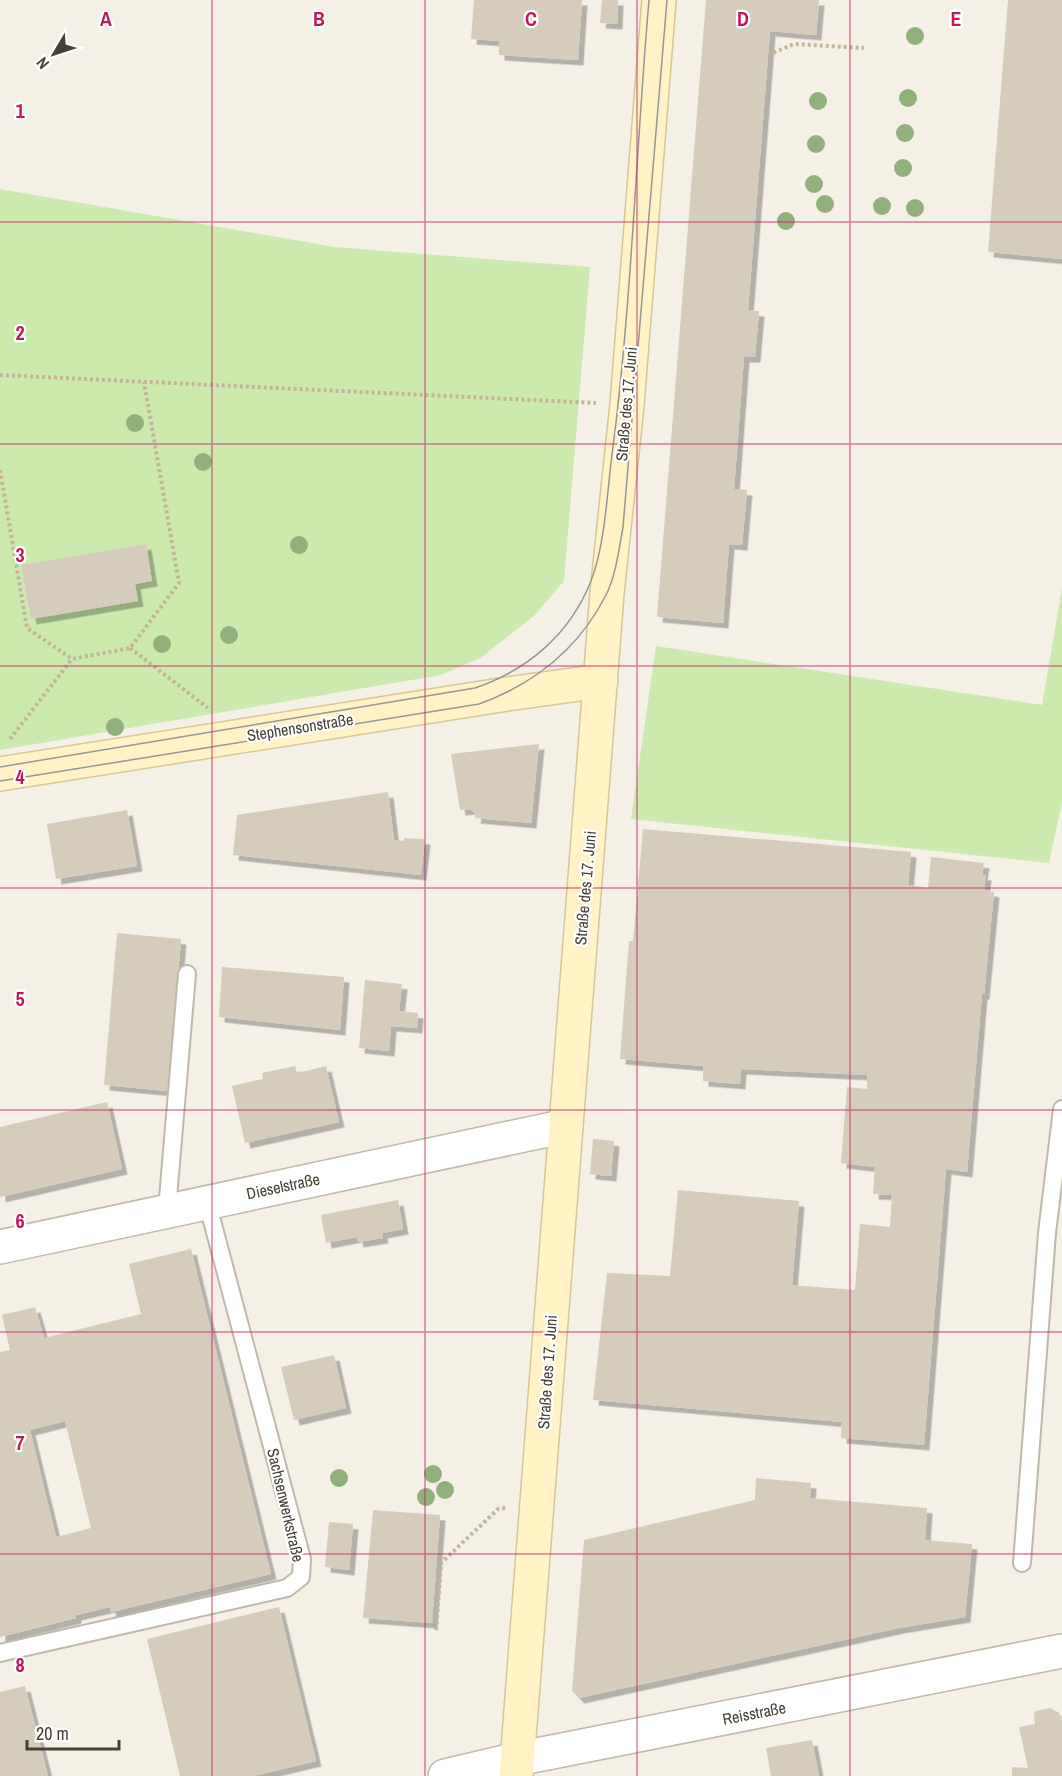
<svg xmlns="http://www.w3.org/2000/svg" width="1062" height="1776" font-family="'Archivo Narrow',sans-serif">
	<defs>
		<filter id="shadow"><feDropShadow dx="5.5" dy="5.5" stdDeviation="0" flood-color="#0004"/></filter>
	</defs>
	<rect width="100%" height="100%" fill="#f4f0e6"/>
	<!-- green -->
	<g fill="#cceaad">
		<polygon points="0,189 335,247 590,267 564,581 535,615 482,657 441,675 0,750"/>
		<polygon points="1062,588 1062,802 1049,863 631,819 656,646 1042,705"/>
	</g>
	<!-- building -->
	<g fill="#d6ccbb" fill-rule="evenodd" filter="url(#shadow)">
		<polygon points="474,0 582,0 578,60 499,55 499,41 471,39"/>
		<polygon points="602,0 618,0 617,24 600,23"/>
		<polygon points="706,0 819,0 816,35 770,31 748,310 759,311 755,357 744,357 734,489 747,490 742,545 729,544 723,623 657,617"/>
		<polygon points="1008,0 1062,0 1062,259 988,252"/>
		<polygon points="146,544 152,581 135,584 138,601 31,619 21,565"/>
		<polygon points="539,744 531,823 475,818 476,814 470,809 460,810 451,754"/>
		<polygon points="388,792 394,840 404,841 404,838 425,839 421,875 233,855 237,815"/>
		<polygon points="127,810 137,866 56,879 47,824"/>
		<polygon points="643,829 911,852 908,885 928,888 931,857 984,863 982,875 986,875 984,890 994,892 984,994 982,994 967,1172 946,1169 924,1445 841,1438 842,1422 593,1400 607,1273 670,1276 678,1190 799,1201 792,1285 855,1290 860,1224 890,1227 892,1195 873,1194 875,1167 841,1163 847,1087 867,1089 867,1075 741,1069 740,1084 703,1081 703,1066 620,1059 629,941 633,941"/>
		<polygon points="117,933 181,939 168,1091 104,1085"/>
		<polygon points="222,967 344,977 340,1030 219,1017"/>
		<polygon points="365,980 402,984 399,1011 418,1013 417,1028 391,1026 389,1051 359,1048"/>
		<polygon points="295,1066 297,1073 326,1066 339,1122 245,1143 232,1086 263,1079 262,1073"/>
		<polygon points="107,1102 122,1169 0,1197 0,1127"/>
		<polygon points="593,1139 614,1141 611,1176 590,1174"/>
		<polygon points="398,1200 403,1229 382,1233 383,1238 358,1242 357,1237 326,1243 321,1215"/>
		<path d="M191,1249L271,1574L111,1612L110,1607L76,1615V1618L0,1637V1352L10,1350L2,1315L35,1307L47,1348L44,1338L141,1314L129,1264ZM65,1421L91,1528L56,1537L30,1430Z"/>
		<polygon points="334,1355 346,1408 294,1420 281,1367"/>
		<polygon points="756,1478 811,1483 810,1498 927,1508 925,1540 972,1544 965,1617 899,1628 579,1698 572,1691 584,1540 755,1500"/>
		<polygon points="373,1510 440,1515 432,1623 363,1618"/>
		<polygon points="329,1522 353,1524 349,1570 325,1567"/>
		<polygon points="279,1607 316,1761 253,1776 180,1776 147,1639"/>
		<polygon points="25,1686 48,1776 0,1776 0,1692"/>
		<polygon points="1050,1708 1058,1712 1062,1717 1062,1776 1012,1776 1012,1767 1028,1768 1019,1727 1035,1724 1034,1714 1036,1711"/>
		<polygon points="812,1740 819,1776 771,1776 766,1748"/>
	</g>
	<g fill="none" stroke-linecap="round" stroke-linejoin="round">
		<!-- lane casing -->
		<g stroke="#c0b8a8" stroke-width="20">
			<g id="lane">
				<polyline points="167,1210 187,974"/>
				<polyline points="1022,1563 1047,1233 1062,1109"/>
				<polyline points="0,1653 287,1588 301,1577 302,1559 207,1202"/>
			</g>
		</g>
		<!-- street casing -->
		<g stroke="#c0b8a8" stroke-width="36">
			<g id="street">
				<polyline points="0,1247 566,1126"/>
				<polyline points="445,1776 517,1759 1062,1651"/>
			</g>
		</g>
		<!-- secondary casing -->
		<g stroke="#d6c794" stroke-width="36">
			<g id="secondary">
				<polyline points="0,774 507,694 601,681"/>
				<polyline points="516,1776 607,593 627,405 659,0"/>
			</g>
		</g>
		<!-- path -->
		<g stroke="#c2b599" stroke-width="4" stroke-dasharray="3 3" stroke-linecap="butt">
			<polyline points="768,55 794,44 864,48"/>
			<polyline points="0,375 596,403"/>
			<polyline points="0,470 27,628 72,659 130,648 179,583 144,382"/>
			<polyline points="130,648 208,708"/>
			<polyline points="10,739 72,659"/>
			<polyline points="436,1630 441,1563 498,1509 506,1508"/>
		</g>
		<!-- lane -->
		<use href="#lane" stroke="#fff" stroke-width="16"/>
		<!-- street -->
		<use href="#street" stroke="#fff" stroke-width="33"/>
		<!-- secondary -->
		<use href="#secondary" stroke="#fff3c5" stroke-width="33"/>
		<!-- tram -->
		<g stroke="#969696" stroke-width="1.5">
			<path d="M0,767L475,688C528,670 570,634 591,581C606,542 607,489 613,447C632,299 636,149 649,0"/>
			<path d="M0,781L479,704C534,684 579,648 606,595C616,575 619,549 623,527L667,0"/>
		</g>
	</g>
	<!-- trees -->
	<g fill="#92b07c">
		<circle cx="915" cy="36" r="9"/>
		<circle cx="908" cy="98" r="9"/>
		<circle cx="818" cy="101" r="9"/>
		<circle cx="905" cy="133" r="9"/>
		<circle cx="816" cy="144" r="9"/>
		<circle cx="903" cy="168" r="9"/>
		<circle cx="814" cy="184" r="9"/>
		<circle cx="825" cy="204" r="9"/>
		<circle cx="882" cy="206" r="9"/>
		<circle cx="915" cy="208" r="9"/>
		<circle cx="786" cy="221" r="9"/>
		<circle cx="135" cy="423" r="9"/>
		<circle cx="203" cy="462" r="9"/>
		<circle cx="299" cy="545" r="9"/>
		<circle cx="229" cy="635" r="9"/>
		<circle cx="162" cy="644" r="9"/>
		<circle cx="115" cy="727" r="9"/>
		<circle cx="433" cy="1474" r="9"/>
		<circle cx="339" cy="1478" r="9"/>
		<circle cx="445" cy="1490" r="9"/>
		<circle cx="426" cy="1497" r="9"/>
	</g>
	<!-- grid -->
	<path fill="none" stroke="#c2185b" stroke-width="1.5" stroke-opacity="0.55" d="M212,0V1776M425,0V1776M637,0V1776M850,0V1776M0,222H1062M0,444H1062M0,666H1062M0,888H1062M0,1110H1062M0,1332H1062M0,1554H1062"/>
	<g text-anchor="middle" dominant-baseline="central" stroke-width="4.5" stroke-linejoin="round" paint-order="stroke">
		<!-- street labels -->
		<g font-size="16" fill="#474135" stroke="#fff">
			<text transform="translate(626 404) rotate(-85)">Straße des 17. Juni</text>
			<text transform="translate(300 727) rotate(-9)">Stephensonstraße</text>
			<text transform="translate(585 888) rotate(-85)">Straße des 17. Juni</text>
			<text transform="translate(283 1186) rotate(-12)">Dieselstraße</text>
			<text transform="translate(547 1372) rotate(-86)">Straße des 17. Juni</text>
			<text transform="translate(286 1505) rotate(77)">Sachsenwerkstraße</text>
			<text transform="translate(754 1713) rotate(-11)">Reisstraße</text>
		</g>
	</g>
	<g font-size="20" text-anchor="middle" font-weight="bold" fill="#c2185b" stroke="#fff" stroke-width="4.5" stroke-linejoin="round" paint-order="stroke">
		<text x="106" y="26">A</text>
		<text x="319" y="26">B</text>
		<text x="531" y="26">C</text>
		<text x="743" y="26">D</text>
		<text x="956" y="26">E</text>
		<text x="20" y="118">1</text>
		<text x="20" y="340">2</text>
		<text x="20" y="562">3</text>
		<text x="20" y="784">4</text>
		<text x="20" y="1006">5</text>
		<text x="20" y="1228">6</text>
		<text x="20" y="1450">7</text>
		<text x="20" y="1672">8</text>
	</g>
	<!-- north arrow -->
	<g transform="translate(54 54) rotate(231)" stroke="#ffffff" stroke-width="4.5" paint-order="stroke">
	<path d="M0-4.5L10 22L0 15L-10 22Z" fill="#474135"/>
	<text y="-9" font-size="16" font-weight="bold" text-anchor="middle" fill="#474135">N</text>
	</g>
	<!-- scale -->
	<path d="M27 1740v9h92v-9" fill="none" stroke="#474135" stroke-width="3"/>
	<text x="36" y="1740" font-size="18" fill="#474135" stroke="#ffffff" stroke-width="4.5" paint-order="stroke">20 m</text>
</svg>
